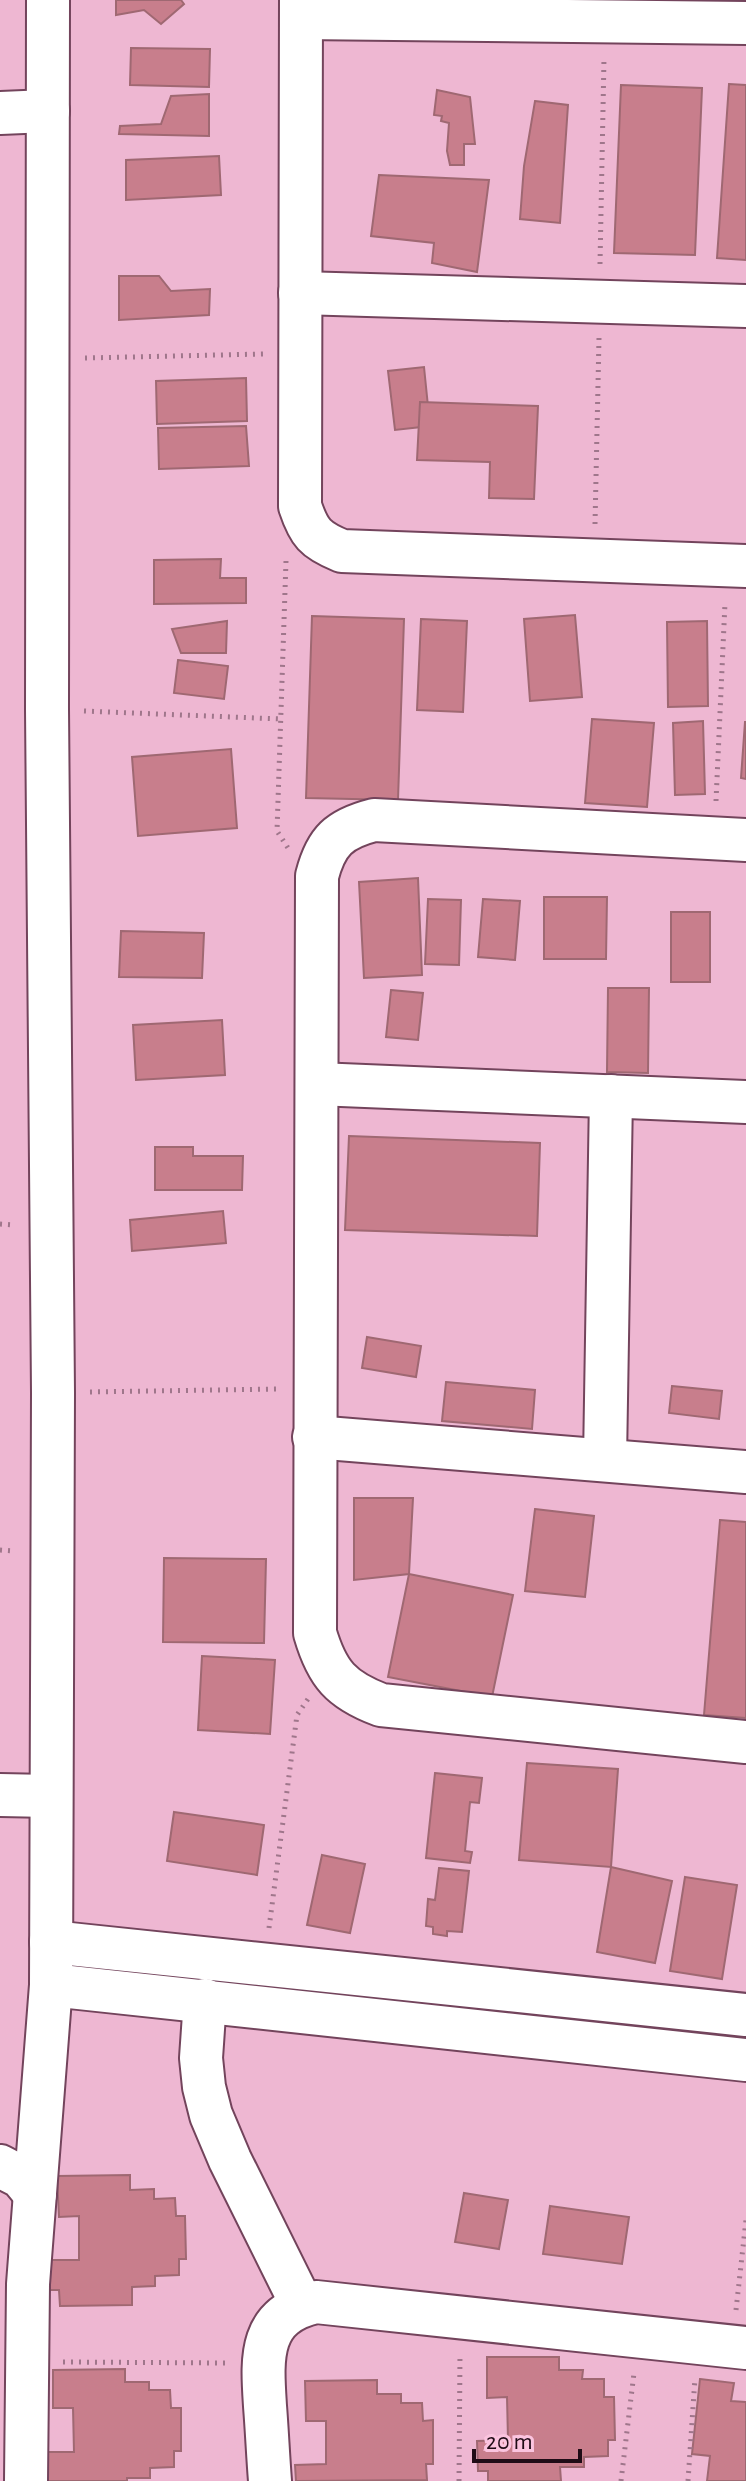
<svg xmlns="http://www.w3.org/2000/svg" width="746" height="2481" font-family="'Alegreya Sans',sans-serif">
	<rect width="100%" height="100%" fill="#eeb7d2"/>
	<!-- building -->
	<g fill="#c87e8c" stroke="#9f6872" stroke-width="2">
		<polygon points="116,0 181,0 184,4 161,24 144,10 116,15"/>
		<polygon points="131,48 210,49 209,87 130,85"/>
		<polygon points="729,84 746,85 746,260 717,258"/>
		<polygon points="621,85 702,88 695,255 614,253"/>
		<polygon points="437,90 470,97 475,144 464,144 464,165 450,165 447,151 449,123 441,121 442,116 434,115"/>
		<polygon points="209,94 209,136 119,134 120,126 161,124 171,96"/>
		<polygon points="535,101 568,105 560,223 520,219 524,166"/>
		<polygon points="219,156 221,195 126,200 126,160"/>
		<polygon points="379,175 489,180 477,272 432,263 434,243 371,236"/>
		<polygon points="119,276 159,276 171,291 210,289 209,315 119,320"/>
		<polygon points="424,367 430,426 395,430 388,371"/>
		<polygon points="246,378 247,421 157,424 156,381"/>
		<polygon points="420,402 538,406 534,499 489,498 490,462 417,460"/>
		<polygon points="246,426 249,466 159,469 158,428"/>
		<polygon points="221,559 220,578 246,578 246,603 154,604 154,560"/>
		<polygon points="575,615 582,697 530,701 524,619"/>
		<polygon points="312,616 404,619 398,800 306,798"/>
		<polygon points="421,619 467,621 463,712 417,710"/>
		<polygon points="227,621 226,653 181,653 172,629"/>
		<polygon points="707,621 708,706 668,707 667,622"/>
		<polygon points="178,660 228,666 224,699 174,693"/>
		<polygon points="592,719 654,723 647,807 585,803"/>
		<polygon points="703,721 705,794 675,795 673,723"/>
		<polygon points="745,722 746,722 746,779 741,778"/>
		<polygon points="231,749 237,828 138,836 132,757"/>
		<polygon points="418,878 422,975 364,978 359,882"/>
		<polygon points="544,897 607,897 606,959 544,959"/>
		<polygon points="428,899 461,900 459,965 425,964"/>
		<polygon points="483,899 520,901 515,960 478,957"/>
		<rect x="671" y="912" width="39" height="70"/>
		<polygon points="121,931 204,933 202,978 119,977"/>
		<polygon points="608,988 649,988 648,1073 607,1072"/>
		<polygon points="391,990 423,993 418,1040 386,1037"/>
		<polygon points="222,1020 225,1075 136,1080 133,1025"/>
		<polygon points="349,1136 540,1143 537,1236 345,1230"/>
		<polygon points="155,1147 193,1147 193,1156 243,1156 242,1190 155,1190"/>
		<polygon points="223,1211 226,1243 132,1251 130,1220"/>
		<polygon points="367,1337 421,1346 416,1377 362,1368"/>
		<polygon points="446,1382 535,1390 532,1429 442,1421"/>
		<polygon points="672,1386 722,1391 719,1419 669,1413"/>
		<polygon points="354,1498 413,1498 409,1574 354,1580"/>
		<polygon points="535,1509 594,1516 585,1597 525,1591"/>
		<polygon points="720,1520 746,1522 746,1718 704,1715"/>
		<polygon points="164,1558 266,1559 264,1643 163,1642"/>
		<polygon points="409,1574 513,1595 492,1697 388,1677"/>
		<polygon points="202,1656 275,1660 270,1734 198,1730"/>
		<polygon points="527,1763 618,1769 611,1867 519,1860"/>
		<polygon points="435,1773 482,1778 479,1803 470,1802 465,1851 472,1852 470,1863 426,1858"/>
		<polygon points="174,1812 264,1825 257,1875 167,1861"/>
		<polygon points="322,1855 365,1864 350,1933 307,1925"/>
		<polygon points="611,1867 672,1881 655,1963 597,1952"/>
		<polygon points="439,1868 469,1871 462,1932 447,1931 447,1936 433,1934 433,1927 426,1926 428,1899 435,1900"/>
		<polygon points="685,1877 737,1885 722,1979 670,1971"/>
		<polygon points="130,2175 130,2190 154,2189 154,2199 175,2198 176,2216 185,2216 186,2259 179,2259 179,2275 155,2276 155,2286 132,2287 132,2305 60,2306 59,2290 48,2290 48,2260 79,2260 79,2216 59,2217 57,2176"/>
		<polygon points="464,2193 508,2200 499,2249 455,2242"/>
		<polygon points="550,2206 629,2217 622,2264 543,2254"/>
		<polygon points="487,2357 559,2357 559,2370 583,2370 582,2379 604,2379 604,2397 614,2397 615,2440 608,2440 608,2456 584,2457 584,2467 560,2467 561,2481 488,2481 488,2471 478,2471 477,2441 508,2440 507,2397 487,2398"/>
		<polygon points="125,2369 125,2382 149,2382 149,2390 170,2390 171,2408 181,2408 181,2451 174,2451 174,2467 150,2468 150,2478 127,2478 127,2481 43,2481 43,2452 74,2452 73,2408 53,2408 53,2370"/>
		<polygon points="700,2379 734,2383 731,2401 746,2402 746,2481 707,2481 710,2456 692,2454"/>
		<polygon points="377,2380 377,2394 401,2394 401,2403 422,2403 423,2421 433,2420 433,2464 426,2464 427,2480 296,2481 295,2465 326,2464 326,2421 306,2421 305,2381"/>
	</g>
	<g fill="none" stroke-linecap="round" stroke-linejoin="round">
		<!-- minor casing -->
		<g stroke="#73445c" stroke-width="46">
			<g id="minor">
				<path d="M301,0L300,506C309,533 315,540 342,551L746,566"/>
				<polyline points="301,18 746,23"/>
				<polyline points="0,113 48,111"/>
				<polyline points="300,293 746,306"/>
				<path d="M746,840L374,820C339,829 326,841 317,876L315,1633C327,1674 341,1690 381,1705L746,1742"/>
				<polyline points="317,1084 746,1102"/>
				<polyline points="314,1437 746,1472"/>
				<polyline points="605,1460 611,1096"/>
				<polyline points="0,1795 50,1796"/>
				<polyline points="51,1942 746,2015"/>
				<polyline points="51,1985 746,2060"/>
				<polyline points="205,2000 201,2058 204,2087 211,2115 230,2160 302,2305"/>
				<polyline points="0,2166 21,2177 35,2194"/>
				<polyline points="26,2481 28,2284 51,1985 53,1393 47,709 48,0"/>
				<path d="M270,2481C268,2456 267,2431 265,2406C262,2358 258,2315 316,2302L746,2348"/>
			</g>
		</g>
		<!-- path -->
		<g stroke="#9f768b" stroke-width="5" stroke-dasharray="2 6" stroke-linecap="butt">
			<polyline points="600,264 604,58"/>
			<polyline points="85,358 263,354"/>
			<polyline points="595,524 599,338"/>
			<polyline points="286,561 277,831 288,848"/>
			<polyline points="84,711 281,719"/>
			<polyline points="716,801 725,603"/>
			<polyline points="0,1224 15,1225"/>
			<polyline points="90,1392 280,1389"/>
			<polyline points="0,1550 15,1551"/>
			<polyline points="269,1928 297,1715 308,1699"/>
			<polyline points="736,2310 746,2220"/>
			<polyline points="63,2362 225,2363"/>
			<polyline points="459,2481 460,2354"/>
			<polyline points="621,2481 634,2373"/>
			<polyline points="688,2481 695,2378"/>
		</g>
		<!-- minor -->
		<use href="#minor" stroke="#fff" stroke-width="42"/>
	</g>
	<!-- scale -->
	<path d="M474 2449v12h106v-12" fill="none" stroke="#1f0c16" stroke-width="4"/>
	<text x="486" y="2449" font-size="24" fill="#1f0c16" stroke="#fbc4df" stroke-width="6" paint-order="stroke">20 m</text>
</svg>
